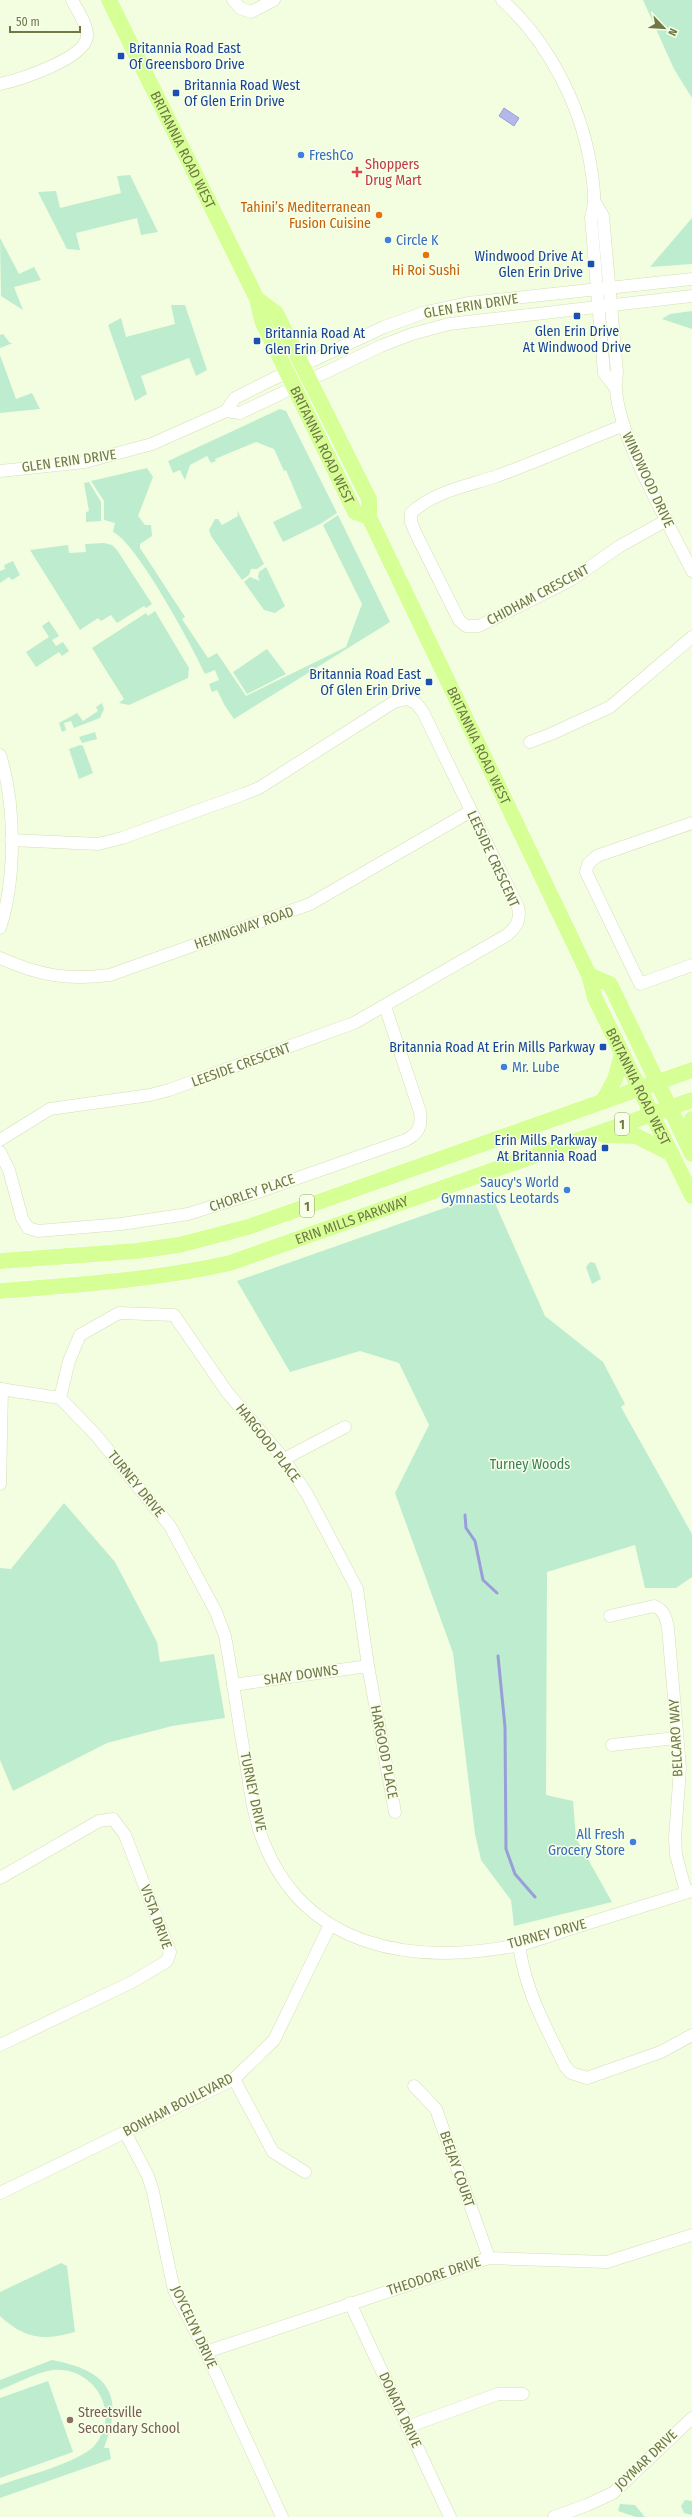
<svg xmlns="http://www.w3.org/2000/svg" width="692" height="2517" font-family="'Fira Sans Condensed',sans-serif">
	<rect width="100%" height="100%" fill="#f3fee0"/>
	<!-- green -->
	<g fill="#beecce">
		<polygon points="643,0 692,0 692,98 674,69"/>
		<polygon points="130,175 158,232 141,235 137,218 76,233 80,250 67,249 38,192 56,191 60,208 121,193 117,176"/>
		<polygon points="692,218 692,264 650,267"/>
		<polygon points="0,238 19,274 34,267 41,280 14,287 23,310 1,296"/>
		<polygon points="171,305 185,305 207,370 196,376 189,358 141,376 147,394 135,401 108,325 121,318 126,337 175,324"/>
		<polygon points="692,311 692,329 662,319 670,314"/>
		<polygon points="3,334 10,343 13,343 0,348 0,335"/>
		<polygon points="0,355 16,399 32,393 40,409 0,413"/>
		<polygon points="280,409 286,411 337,513 322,523 283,542 273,522 302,508 286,470 284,471 274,449 256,442 215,459 216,461 211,463 207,456 190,465 185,480 180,470 173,473 168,461"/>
		<path d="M147,468L153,477L138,516L145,525H151L152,536L140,544V548L185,617L182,619L208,658L217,653L246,696L346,647L362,604L323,525L338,515L390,622L234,719L225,706L217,690L212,692L209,684L219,680L215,670L205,674C192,646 137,543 113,532L115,523L104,520V501L91,481Z"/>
		<polygon points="89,482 101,502 101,521 86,522 86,512 89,511 84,483"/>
		<polygon points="237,510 264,564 257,569 251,569 249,575 242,580 211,536 209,530 215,519 218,519 222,525 238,516"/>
		<polygon points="104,543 112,545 117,550 152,604 146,608 144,606 117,623 111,615 101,621 98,618 80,630 30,550 68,545 69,553 86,552 85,544"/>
		<polygon points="13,561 20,575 12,580 9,577 0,583 0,571 5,569 4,565"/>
		<polygon points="266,567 285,606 275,613 264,610 244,582 250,577 260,581 258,577 259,572"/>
		<polygon points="155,611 189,668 188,678 129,705 119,703 124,699 92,648 146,613 148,616"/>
		<polygon points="49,621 59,636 52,640 56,646 63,642 69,651 62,656 59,652 36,667 26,652 49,637 42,626"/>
		<polygon points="267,649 286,674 247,694 233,672"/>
		<polygon points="102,703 104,709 100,718 74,728 71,721 64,723 66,730 62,732 59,723 77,713 83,721 98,711 96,707"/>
		<polygon points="95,732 97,739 82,743 79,737"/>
		<polygon points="80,745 83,746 93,773 79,779 69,749"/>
		<polygon points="490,1192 545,1316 603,1362 625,1404 621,1407 692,1534 692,1577 676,1588 645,1588 635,1545 547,1572 546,1795 573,1801 576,1838 612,1902 514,1926 511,1900 481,1860 475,1834 453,1653 395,1493 429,1425 399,1363 360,1351 290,1372 237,1281"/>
		<polygon points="590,1262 595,1263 601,1279 592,1284 586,1267"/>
		<polygon points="64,1503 115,1562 157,1642 160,1662 214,1654 225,1718 172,1726 107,1743 13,1791 0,1760 0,1568 11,1569"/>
		<path d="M61,2263L67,2266L75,2332C43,2341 25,2339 0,2316V2292Z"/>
		<path d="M52,2360C106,2370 126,2393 104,2448H109L111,2459L0,2498V2485C22,2477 81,2462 95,2445C122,2413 94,2367 54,2370C39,2371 15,2384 0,2390V2380Z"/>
		<polygon points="48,2381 73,2452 0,2478 0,2398"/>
		<polygon points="685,2500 692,2501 692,2515 684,2513 681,2506"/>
		<polygon points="620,2504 635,2505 645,2517 636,2517 618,2511"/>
	</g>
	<!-- water -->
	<polygon fill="#b3b8e9" stroke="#999edb" points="504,108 519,118 514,126 499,116"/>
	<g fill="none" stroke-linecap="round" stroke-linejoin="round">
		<!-- stream -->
		<g stroke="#999edb" stroke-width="3">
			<polyline points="465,1515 466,1528 475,1541 483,1580 497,1593"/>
			<polyline points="498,1656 505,1727 506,1849 515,1874 535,1897"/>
		</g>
		<!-- minor casing -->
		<g stroke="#d5deb6" stroke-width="13">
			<g id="minor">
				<polyline points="233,0 240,8 251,12 274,0"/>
				<path d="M502,0C550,43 584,111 592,175C594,190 596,202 591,217L604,373L614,386"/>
				<path d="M0,84C19,80 84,59 87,37C88,25 77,10 72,0"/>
				<path d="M596,204L603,216L617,373C606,418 671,527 692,571"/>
				<polyline points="226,411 240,413 381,346 412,334 449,324 692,296"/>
				<path d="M622,426C581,442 539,461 497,476C467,486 435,491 411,513V522L416,534L459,620L466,626H479L571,580L620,546L667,520"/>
				<polyline points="0,471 85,462 152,444 226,411 235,398 273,379 384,327 426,312 468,303 692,279"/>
				<polyline points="530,742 551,734 610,707 692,637"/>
				<path d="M0,755C16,805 16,879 0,928"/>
				<polyline points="692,823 597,856 588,864 586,872 640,984 692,965"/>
				<path d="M0,958C40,976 67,980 110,975L310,904L471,811"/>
				<path d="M0,1140L50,1109L150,1095L169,1090L354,1023L507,935C517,926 521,920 518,907L423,712L416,703L407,699L394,702L259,788L244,794L122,838L98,844L11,840"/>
				<path d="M0,1152L9,1170L22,1218L28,1228L38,1231L121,1224L188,1214L252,1194L406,1140C419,1133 422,1126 420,1112L385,1006"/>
				<path d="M0,1389L60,1398L95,1434L170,1526L216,1612L225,1636C233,1678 238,1721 246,1763C250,1789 253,1814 262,1838C304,1950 414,1966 519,1945C538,1941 557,1933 576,1927C614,1915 653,1903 692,1891"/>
				<polyline points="60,1398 69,1361 80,1335 119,1313 174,1315 227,1392 284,1459 307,1494 357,1589 368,1666 395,1812"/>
				<polyline points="284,1459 345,1427"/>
				<polyline points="0,1484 2,1389"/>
				<path d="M610,1616L654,1606C664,1610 666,1617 668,1628L680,1768L675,1838L676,1855L686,1892"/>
				<polyline points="233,1685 368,1666"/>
				<polyline points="612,1745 676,1738"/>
				<polyline points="0,1878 99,1821 113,1819 125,1835 170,1952 167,1961 132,1982 0,2045"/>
				<path d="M519,1945C526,1993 544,2023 565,2066L571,2073L587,2078L661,2052L692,2035"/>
				<polyline points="234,2079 273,2152 305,2172"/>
				<polyline points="414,2086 436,2109 489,2258"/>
				<polyline points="125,2132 148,2176 153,2192 174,2290 206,2352 282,2517"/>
				<polyline points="0,2193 234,2079 274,2040 330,1925"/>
				<polyline points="350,2303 450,2517"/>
				<polyline points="206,2352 489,2258 607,2262 692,2235"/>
				<polyline points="407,2427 498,2394 523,2394"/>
				<polyline points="554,2517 587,2505 613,2493 692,2418"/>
			</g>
		</g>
		<!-- major casing -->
		<g stroke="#fff" stroke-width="17">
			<g id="major">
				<path id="s1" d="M109,0L257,299L262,321L355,512L369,517"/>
				<path id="s2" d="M257,299L276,313L369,499V517L589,975L595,998L692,1196"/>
				<polyline points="589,975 610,984 692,1154"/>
				<polyline points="603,1101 615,1079 622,1054"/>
				<polyline points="604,1135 636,1136 672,1154"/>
				<polyline points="688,1145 692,1119"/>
				<polyline points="0,1261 136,1251 179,1245 248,1227 692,1070"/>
				<path id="s3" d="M0,1291C77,1285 154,1280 230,1263L692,1100"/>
			</g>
		</g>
		<!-- minor -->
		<use href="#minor" stroke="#fff" stroke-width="12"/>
		<!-- major -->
		<use href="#major" stroke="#d6ff96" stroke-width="16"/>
	</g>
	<!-- markers -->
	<g fill="#1a4fb4" stroke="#f7ffe8" stroke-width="1.5">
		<rect x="117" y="52" width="8" height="8" rx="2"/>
		<rect x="172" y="89" width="8" height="8" rx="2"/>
		<rect x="587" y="260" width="8" height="8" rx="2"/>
		<rect x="573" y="312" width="8" height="8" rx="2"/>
		<rect x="253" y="337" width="8" height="8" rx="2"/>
		<rect x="425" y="678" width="8" height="8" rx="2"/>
		<rect x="599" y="1043" width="8" height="8" rx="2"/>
		<rect x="601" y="1144" width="8" height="8" rx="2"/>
	</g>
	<g fill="#3f7fe0" stroke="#f7ffe8" stroke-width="1.5">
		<circle cx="301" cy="155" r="4"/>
		<circle cx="388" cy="240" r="4"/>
		<circle cx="504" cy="1067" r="4"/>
		<circle cx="567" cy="1190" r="4"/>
		<circle cx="633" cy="1842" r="4"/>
	</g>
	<path fill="#e0444e" stroke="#f7ffe8" stroke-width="1.5" d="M355 166h4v4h4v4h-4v4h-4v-4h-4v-4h4z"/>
	<g fill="#e8710a" stroke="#f7ffe8" stroke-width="1.5">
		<circle cx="379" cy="215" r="4"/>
		<circle cx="426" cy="255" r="4"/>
	</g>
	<circle fill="#8d6e63" stroke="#f7ffe8" stroke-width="1.5" cx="70" cy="2420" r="4"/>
	<g text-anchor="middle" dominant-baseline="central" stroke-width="3" stroke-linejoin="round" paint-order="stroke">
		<!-- shield labels -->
		<g fill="#f7ffe8" stroke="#99a076" stroke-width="1">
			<rect x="615" y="1113" width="14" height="22" rx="3"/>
			<rect x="300" y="1195" width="14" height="22" rx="3"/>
		</g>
		<g font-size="13" font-weight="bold" fill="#717745">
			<text x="622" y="1124">1</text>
			<text x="307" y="1206">1</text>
		</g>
		<!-- transit labels -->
		<g font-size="14" fill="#164399" stroke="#f7ffe8" text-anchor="end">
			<text x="129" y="48" text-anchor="start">Britannia Road East<tspan x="129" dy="16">Of Greensboro Drive</tspan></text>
			<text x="184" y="85" text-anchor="start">Britannia Road West<tspan x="184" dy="16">Of Glen Erin Drive</tspan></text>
			<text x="583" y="256">Windwood Drive At<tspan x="583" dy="16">Glen Erin Drive</tspan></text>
			<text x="577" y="331" text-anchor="middle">Glen Erin Drive<tspan x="577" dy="16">At Windwood Drive</tspan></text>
			<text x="265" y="333" text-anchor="start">Britannia Road At<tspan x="265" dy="16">Glen Erin Drive</tspan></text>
			<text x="421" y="674">Britannia Road East<tspan x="421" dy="16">Of Glen Erin Drive</tspan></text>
			<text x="595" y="1047">Britannia Road At Erin Mills Parkway</text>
			<text x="597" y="1140">Erin Mills Parkway<tspan x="597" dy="16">At Britannia Road</tspan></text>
		</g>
		<!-- street labels -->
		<g font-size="14" fill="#717745" stroke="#f7ffe8">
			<text stroke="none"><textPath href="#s1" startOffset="167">BRITANNIA ROAD WEST</textPath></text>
			<text transform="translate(471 306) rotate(-9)">GLEN ERIN DRIVE</text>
			<text stroke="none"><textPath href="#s1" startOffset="494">BRITANNIA ROAD WEST</textPath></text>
			<text transform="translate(69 461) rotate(-8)">GLEN ERIN DRIVE</text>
			<text transform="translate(648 480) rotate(65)">WINDWOOD DRIVE</text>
			<text transform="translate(538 595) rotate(-28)">CHIDHAM CRESCENT</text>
			<text stroke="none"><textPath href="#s2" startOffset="503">BRITANNIA ROAD WEST</textPath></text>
			<text transform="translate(493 859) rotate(65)">LEESIDE CRESCENT</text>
			<text transform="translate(244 928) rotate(-19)">HEMINGWAY ROAD</text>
			<text transform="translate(241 1065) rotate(-20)">LEESIDE CRESCENT</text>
			<text stroke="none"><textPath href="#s2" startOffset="880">BRITANNIA ROAD WEST</textPath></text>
			<text transform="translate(252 1193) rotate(-19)">CHORLEY PLACE</text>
			<text stroke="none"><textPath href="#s3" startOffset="361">ERIN MILLS PARKWAY</textPath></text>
			<text transform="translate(268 1443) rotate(52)">HARGOOD PLACE</text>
			<text transform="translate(136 1484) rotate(51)">TURNEY DRIVE</text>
			<text transform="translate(301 1675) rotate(-8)">SHAY DOWNS</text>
			<text transform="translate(676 1738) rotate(-93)">BELCARO WAY</text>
			<text transform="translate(384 1752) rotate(79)">HARGOOD PLACE</text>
			<text transform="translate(253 1792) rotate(78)">TURNEY DRIVE</text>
			<text transform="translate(156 1917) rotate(70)">VISTA DRIVE</text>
			<text transform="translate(547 1934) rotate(-15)">TURNEY DRIVE</text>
			<text transform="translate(178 2105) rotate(-27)">BONHAM BOULEVARD</text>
			<text transform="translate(457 2169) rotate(71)">BEEJAY COURT</text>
			<text transform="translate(434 2276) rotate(-18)">THEODORE DRIVE</text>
			<text transform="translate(194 2327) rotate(65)">JOYCELYN DRIVE</text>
			<text transform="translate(400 2410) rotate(65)">DONATA DRIVE</text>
			<text transform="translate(646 2460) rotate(-44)">JOYMAR DRIVE</text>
		</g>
		<!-- shop labels -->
		<g font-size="14" fill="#366cbe" stroke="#f7ffe8" text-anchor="start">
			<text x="309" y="155">FreshCo</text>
			<text x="396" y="240">Circle K</text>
			<text x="512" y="1067">Mr. Lube</text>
			<text x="559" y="1182" text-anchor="end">Saucy's World<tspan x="559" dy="16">Gymnastics Leotards</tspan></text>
			<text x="625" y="1834" text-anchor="end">All Fresh<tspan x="625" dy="16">Grocery Store</tspan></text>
		</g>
		<!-- health labels -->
		<g font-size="14" fill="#be3a42" stroke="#f7ffe8" text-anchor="start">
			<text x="365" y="164">Shoppers<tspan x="365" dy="16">Drug Mart</tspan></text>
		</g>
		<!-- food labels -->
		<g font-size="14" fill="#c56008" stroke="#f7ffe8" text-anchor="end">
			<text x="371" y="207">Tahini’s Mediterranean<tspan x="371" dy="16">Fusion Cuisine</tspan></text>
			<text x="426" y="270" text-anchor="middle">Hi Roi Sushi</text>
		</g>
		<!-- park labels -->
		<g font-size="14" fill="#3c7e5b" stroke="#f7ffe8">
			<text x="530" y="1464">Turney Woods</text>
		</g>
		<!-- education labels -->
		<g font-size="14" fill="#785e54" stroke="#f7ffe8" text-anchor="start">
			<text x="78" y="2412">Streetsville<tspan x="78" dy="16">Secondary School</tspan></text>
		</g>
	</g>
	<!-- north arrow -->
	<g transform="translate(664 28) rotate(115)" stroke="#f7ffe8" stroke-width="3" paint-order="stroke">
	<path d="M0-3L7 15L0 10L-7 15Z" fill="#717745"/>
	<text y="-6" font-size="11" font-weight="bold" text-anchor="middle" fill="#717745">N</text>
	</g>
	<!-- scale -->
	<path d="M10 26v6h70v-6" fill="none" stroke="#717745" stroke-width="2"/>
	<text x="16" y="26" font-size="12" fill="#717745" stroke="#f7ffe8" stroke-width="3" paint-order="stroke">50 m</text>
</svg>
